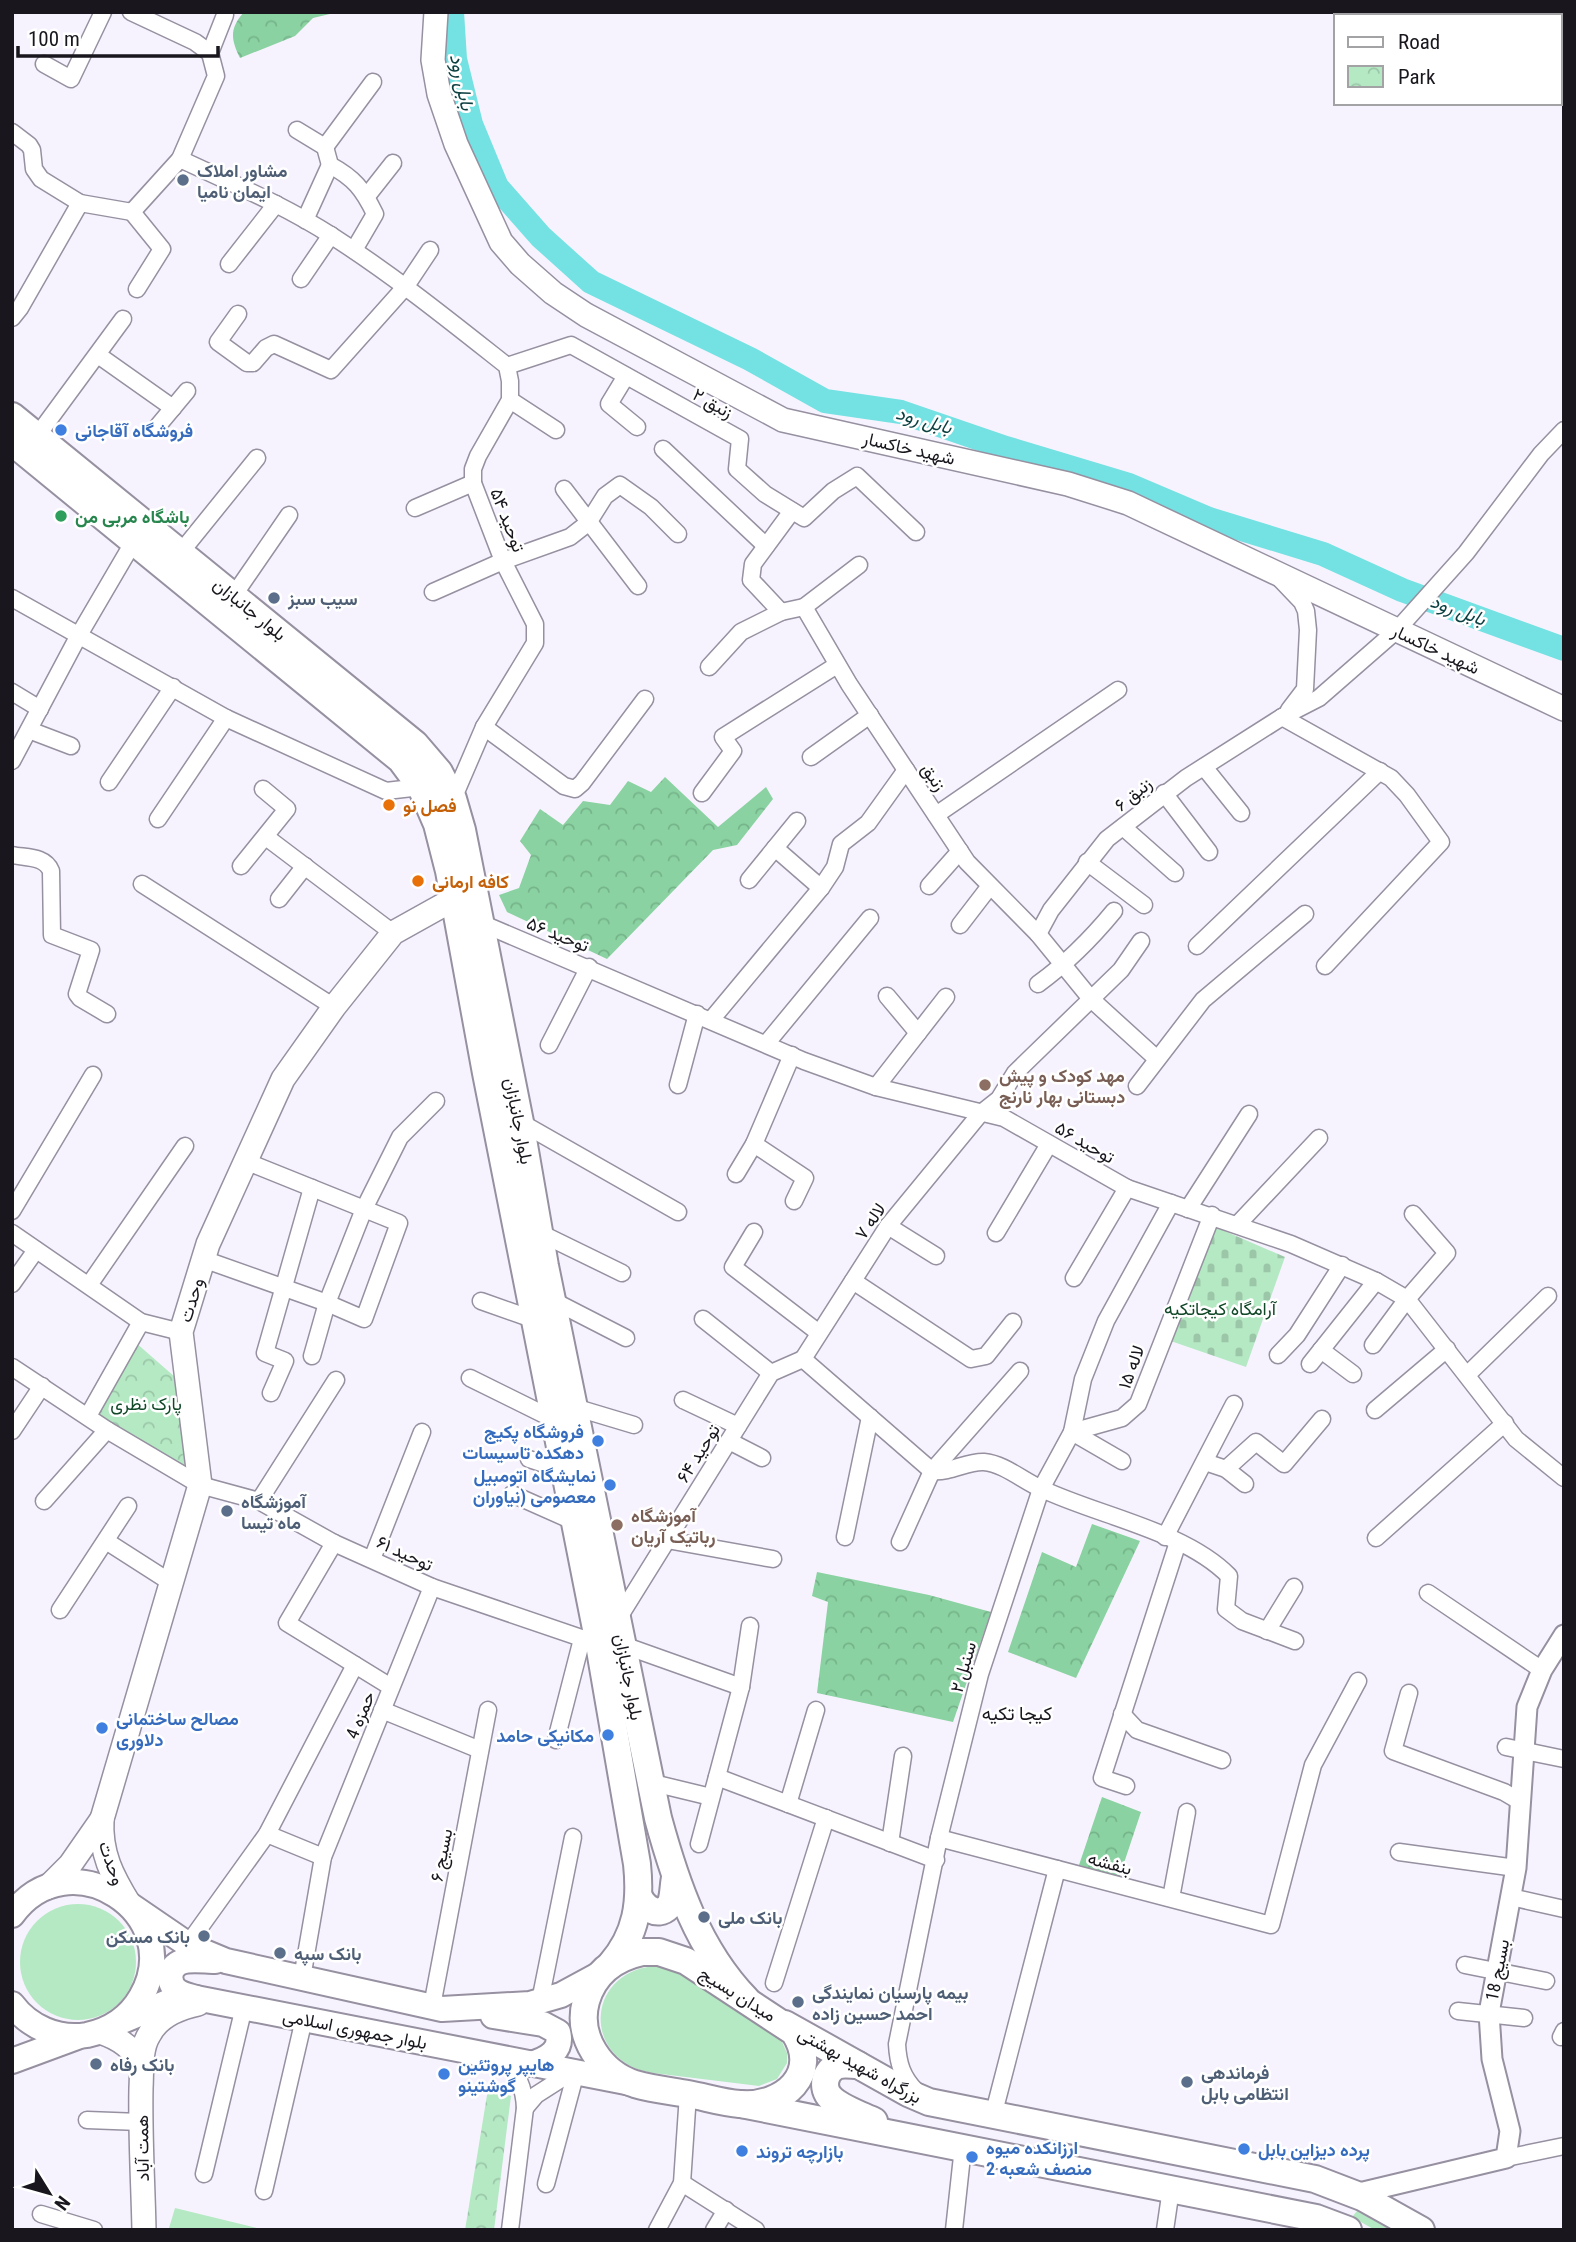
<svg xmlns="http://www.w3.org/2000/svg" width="1576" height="2242" font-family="'Roboto Condensed',Vazirmatn,sans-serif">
	<defs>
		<pattern id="forest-crowns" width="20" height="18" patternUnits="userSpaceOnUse" patternTransform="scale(1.75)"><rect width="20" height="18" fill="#8ad2a1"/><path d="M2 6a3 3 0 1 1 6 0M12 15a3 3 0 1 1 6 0" fill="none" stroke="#76b48a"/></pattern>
		<pattern id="cemetery-stones" width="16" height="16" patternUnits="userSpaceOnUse" patternTransform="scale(1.75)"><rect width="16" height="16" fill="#b5e9c4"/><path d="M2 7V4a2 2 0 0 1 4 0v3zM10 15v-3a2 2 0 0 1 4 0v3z" fill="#9bc7a8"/></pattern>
		<pattern id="park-crowns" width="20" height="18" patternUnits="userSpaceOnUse" patternTransform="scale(1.75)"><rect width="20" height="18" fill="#b5e9c4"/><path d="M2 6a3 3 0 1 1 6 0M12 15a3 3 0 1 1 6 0" fill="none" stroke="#9bc7a8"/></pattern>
	</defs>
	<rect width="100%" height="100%" fill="#f7f3fe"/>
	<!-- green -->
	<g fill="#b5e9c4">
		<circle cx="78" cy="1962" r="58"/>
		<path d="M654,1966L668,1968L681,1973L779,2035L787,2053V2063L777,2079L759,2086L653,2073C582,2062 584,1973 654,1966Z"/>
		<polygon points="175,2208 265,2230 181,2230 169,2228"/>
		<polygon points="1357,2211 1391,2230 1375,2230 1352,2217"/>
	</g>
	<!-- forest -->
	<g fill="url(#forest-crowns)">
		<path d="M244,12H333L334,13L313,18L295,36L240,58C231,39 229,29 244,12Z"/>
		<polygon points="665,777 718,827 766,787 773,799 737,845 713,850 607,959 507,912 499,895 519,888 531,855 520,841 540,809 563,825 583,801 610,805 628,781 651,792"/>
		<polygon points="1092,1524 1140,1541 1076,1678 1008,1652 1042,1552 1076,1567"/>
		<polygon points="817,1572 929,1595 991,1612 953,1722 817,1693 828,1602 812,1596"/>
		<polygon points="1102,1797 1141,1812 1119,1878 1079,1865"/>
	</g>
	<!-- cemetery -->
	<polygon fill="url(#cemetery-stones)" points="1206,1223 1285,1257 1246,1367 1162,1338"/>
	<!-- park -->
	<g fill="url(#park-crowns)">
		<polygon points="135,1342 183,1384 187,1464 182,1469 94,1416"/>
		<polygon points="488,2089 511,2096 494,2230 465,2230"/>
	</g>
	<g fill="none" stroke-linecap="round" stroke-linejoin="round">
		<!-- river -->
		<polyline stroke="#74e1e2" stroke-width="24" points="452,12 455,59 471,124 497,187 541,237 591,282 750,359 825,401 901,412 1006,448 1129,485 1209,519 1323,554 1402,590 1564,649"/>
		<!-- minor casing -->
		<g stroke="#9690a0" stroke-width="19">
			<g id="minor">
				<polyline points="210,53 225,15"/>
				<polyline points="44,64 71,79 103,12"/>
				<path d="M297,130L325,147L330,165C354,178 363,189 375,214L354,250"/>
				<polyline points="12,132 29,145 32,150 34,169 41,179 80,203 132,212 180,159 216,76 210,53 195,42 131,12"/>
				<polyline points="325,147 373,82"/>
				<path d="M180,159C231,183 284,205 332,236C393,275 450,321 507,366L510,381V400L478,456L473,469V483L503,561L535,624V643L484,727L453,799"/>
				<polyline points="367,196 393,163"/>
				<polyline points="132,212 162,249 137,289"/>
				<polyline points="305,220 330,165"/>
				<polyline points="229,264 276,204"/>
				<polyline points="301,279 331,235"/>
				<polyline points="238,314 218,342 247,363 253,363 266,348 274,344 331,370 406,286 430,250"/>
				<polyline points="12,318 20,308 80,203"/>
				<polyline points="98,355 173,408"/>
				<polyline points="507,366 571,345 740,439 737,469 765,494 804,518 833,491 857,476 916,532"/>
				<polyline points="626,376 609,404 637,427"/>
				<polyline points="510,400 556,430"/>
				<polyline points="157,427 187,391"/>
				<polyline points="37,436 123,319"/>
				<polyline points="663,449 766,546"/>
				<polyline points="564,489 638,586"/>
				<polyline points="415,508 473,483"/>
				<polyline points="792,511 753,564 751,580 781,612 804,607 849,684 967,862 1038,934 1091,999 1157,1059"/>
				<polyline points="181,552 257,458"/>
				<polyline points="1281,580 1302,602 1306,611 1308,630 1305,689 1289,710"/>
				<polyline points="433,592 503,561 570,537 588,523 605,496 620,485 651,507 678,534"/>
				<polyline points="234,595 289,515"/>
				<polyline points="12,598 226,718 386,791 421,787"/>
				<polyline points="804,607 859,565"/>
				<polyline points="709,667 741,632 781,612"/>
				<polyline points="12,692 40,709"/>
				<polyline points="1282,717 1391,778 1407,795 1441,842 1325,966"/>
				<polyline points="484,727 564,786 575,789 582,783 645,699"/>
				<polyline points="29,730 71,746"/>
				<polyline points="811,757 870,715"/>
				<polyline points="12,761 79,635 134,541"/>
				<polyline points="1204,767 1241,813"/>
				<polyline points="109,782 173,687"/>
				<polyline points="702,793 733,751 723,737 837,665"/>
				<polyline points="1164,793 1209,852"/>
				<polyline points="936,815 1118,690"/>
				<polyline points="158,819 226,718"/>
				<polyline points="1123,827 1175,873"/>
				<polyline points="266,837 393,933"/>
				<polyline points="775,848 821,888"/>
				<path d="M12,855C27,858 45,856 51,871L52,935L91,950L77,994L80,998L107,1014"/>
				<polyline points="1087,862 1144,905"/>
				<polyline points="241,866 287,809 263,789"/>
				<polyline points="749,880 797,821"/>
				<polyline points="142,884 334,1007"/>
				<polyline points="929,886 960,851"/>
				<polyline points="279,899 305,866"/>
				<polyline points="481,923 804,1061 876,1087 1004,1118 1127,1188 1291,1244 1376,1281 1407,1299 1516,1439 1564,1478"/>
				<polyline points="960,925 990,886"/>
				<polyline points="1038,934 1051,910 1107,839 1186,778 1282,717 1319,698 1397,630 1466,553 1541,454 1564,430"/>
				<polyline points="1197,946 1380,771"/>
				<path d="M1038,984C1067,963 1091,939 1114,911"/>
				<polyline points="887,996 918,1033"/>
				<polyline points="711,1020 821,888 835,867 841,844 868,823 906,770"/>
				<polyline points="766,1044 870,918"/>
				<polyline points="549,1045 589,967"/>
				<polyline points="678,1085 697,1014"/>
				<polyline points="1137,1086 1203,1000 1305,914"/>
				<polyline points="876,1087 946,997"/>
				<polyline points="520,1122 678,1212"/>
				<polyline points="754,1144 805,1178 794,1201"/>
				<polyline points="736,1174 754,1144 792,1055"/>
				<polyline points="1188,1209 1249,1114"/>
				<polyline points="12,1211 93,1075"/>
				<polyline points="1238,1224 1319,1138"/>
				<polyline points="888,1226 936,1256"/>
				<polyline points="754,1232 733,1267 819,1333"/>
				<polyline points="12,1233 141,1322 181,1332"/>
				<polyline points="540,1233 622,1273"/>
				<polyline points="996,1233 1049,1144"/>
				<polyline points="203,1259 327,1303 364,1319 399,1223 245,1161"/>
				<polyline points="1074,1278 1127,1188"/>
				<polyline points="853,1281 971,1359 986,1356 1013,1322"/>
				<polyline points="12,1284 36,1250"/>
				<polyline points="89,1285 185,1146"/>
				<polyline points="552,1300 626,1338"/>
				<polyline points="481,1301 535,1320"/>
				<polyline points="703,1319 771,1373"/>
				<polyline points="1373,1345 1407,1299 1447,1253 1413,1214"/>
				<polyline points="1321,1350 1353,1374"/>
				<polyline points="1278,1355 1297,1335 1342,1265"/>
				<polyline points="312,1356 327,1303 364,1209 400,1137 436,1101"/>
				<polyline points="803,1359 888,1226 980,1114 999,1099 1015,1073 1121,970 1141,941"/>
				<polyline points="803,1359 932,1471"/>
				<polyline points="1310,1364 1376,1281"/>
				<polyline points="12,1367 107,1430 200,1485 259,1501 334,1543 432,1587 599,1644"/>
				<polyline points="1467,1375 1548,1296"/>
				<polyline points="470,1378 555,1420"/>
				<polyline points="271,1393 285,1361 265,1353 312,1188"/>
				<polyline points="683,1400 738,1426"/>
				<polyline points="574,1407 634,1425"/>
				<polyline points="1375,1410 1447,1349"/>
				<polyline points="88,1416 141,1322"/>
				<polyline points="12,1431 42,1386"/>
				<polyline points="729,1441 762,1458"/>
				<polyline points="529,1459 565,1471"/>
				<polyline points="1122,1461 1072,1432 1083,1379 1106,1321 1171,1203"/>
				<polyline points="1205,1462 1226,1469 1245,1484"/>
				<polyline points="1226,1469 1256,1442 1284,1464 1322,1419"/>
				<path d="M932,1471C951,1473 967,1461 984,1462C1005,1464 1023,1481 1042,1489C1099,1516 1185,1531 1229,1576L1226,1609L1242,1621L1295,1641"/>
				<polyline points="512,1494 575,1522"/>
				<polyline points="44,1501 107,1430"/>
				<polyline points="259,1501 336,1380"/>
				<polyline points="845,1537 870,1417"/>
				<polyline points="1165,1537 1234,1404"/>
				<polyline points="1376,1538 1505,1423"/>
				<polyline points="667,1540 773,1559"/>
				<polyline points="106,1541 170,1582"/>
				<polyline points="900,1542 932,1471 1020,1371"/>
				<polyline points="334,1543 287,1623 391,1687"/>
				<polyline points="372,1559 422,1432"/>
				<polyline points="1428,1593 1542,1670"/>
				<polyline points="60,1610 128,1506"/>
				<polyline points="618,1619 771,1373 803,1359"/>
				<polyline points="1267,1631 1294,1587"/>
				<polyline points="623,1645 741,1687"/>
				<polyline points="1409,1693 1393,1751 1504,1792 1521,1802"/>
				<polyline points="382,1710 480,1750"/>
				<polyline points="1122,1714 1137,1730 1222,1760"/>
				<polyline points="556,1740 582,1639"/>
				<polyline points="1506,1747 1564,1759"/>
				<polyline points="717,1777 936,1860"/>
				<polyline points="649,1782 711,1797"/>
				<polyline points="1126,1786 1102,1778 1178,1542"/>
				<polyline points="788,1804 816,1710"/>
				<polyline points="267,1834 323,1857"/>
				<polyline points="939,1838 1271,1925 1313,1765 1358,1681"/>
				<polyline points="890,1843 903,1756"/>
				<polyline points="699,1844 741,1687 750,1626"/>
				<polyline points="1399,1852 1516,1868"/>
				<polyline points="1511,1897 1564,1909"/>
				<polyline points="1171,1898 1187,1812"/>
				<polyline points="188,1944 267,1834 355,1665"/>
				<polyline points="1465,1965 1546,1981"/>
				<polyline points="302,1978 323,1857 432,1587"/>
				<polyline points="774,1983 826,1818"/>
				<polyline points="540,2001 573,1837"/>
				<polyline points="432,2006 488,1710"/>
				<polyline points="1458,2011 1524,2018"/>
				<polyline points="1561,2037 1564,2031"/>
				<path d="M504,2058C518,2075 524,2087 525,2108L510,2230"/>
				<path d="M916,2091C902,2077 898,2063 897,2044L939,1838L980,1674L1041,1489L1072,1432L1122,1418L1138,1404L1212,1215"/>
				<polyline points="525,2108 536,2095 572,2072"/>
				<polyline points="993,2116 1057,1869"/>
				<polyline points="87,2120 140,2122"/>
				<polyline points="1506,2158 1564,2146"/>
				<polyline points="204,2174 244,2007"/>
				<polyline points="682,2183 756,2230"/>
				<polyline points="546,2184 576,2072"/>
				<polyline points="264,2191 304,2019"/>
				<polyline points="41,2214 94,2230"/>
				<polyline points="657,2230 682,2183 688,2094"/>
				<polyline points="714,2230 726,2210"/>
				<polyline points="954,2230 963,2147"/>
				<polyline points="1165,2230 1171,2189"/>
			</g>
		</g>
		<!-- tertiary casing -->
		<g stroke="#9690a0" stroke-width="23">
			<polyline id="tertiary" points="1355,2194 1506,2158 1510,2131 1492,2059 1489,2013 1516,1868 1527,1707 1542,1670 1564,1635"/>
		</g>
		<!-- secondary casing -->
		<g stroke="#9690a0" stroke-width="26">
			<g id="secondary">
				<polyline points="436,12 433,60 439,94 456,144 501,242 520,264 553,293 586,315 783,420 1068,484 1128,503 1564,709"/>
				<polyline points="102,1819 200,1485 181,1332 208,1244 283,1079 334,1007 393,933 454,899"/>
				<path d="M48,1887L70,1865L102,1819C100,1853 112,1876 130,1905"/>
				<path d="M100,2032C119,2038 134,2048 142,2066"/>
				<path d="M144,2230C143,2183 140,2135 141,2088C142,2072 140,2049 149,2035C158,2017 179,2008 198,2004"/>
			</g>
		</g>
		<!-- primary casing -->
		<g stroke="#9690a0" stroke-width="28">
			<g id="primary">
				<polyline points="130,1905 190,1946 226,1961 442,2009 530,2004 561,1995 598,1975"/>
				<path d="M12,1915C69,1836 189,1914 141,1997C129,2018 110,2030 87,2035C58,2040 29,2027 12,2004"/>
				<path d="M196,1998C190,1996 184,1995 179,1992C168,1986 167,1969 179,1963C188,1958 204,1961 215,1961"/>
				<path d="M493,2016L543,2024L558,2032C563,2051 547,2059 531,2064"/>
				<polyline points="120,2022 170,2001 196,1998 631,2083"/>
				<polyline points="12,2061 77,2037"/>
			</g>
		</g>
		<!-- trunk casing -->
		<g stroke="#9690a0" stroke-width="30">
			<g id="trunk">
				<path d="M12,416L415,744L439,772L453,799L462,830L520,1122L545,1266L658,1818C676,1884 698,1949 746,1999"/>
				<path d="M12,442L401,760L421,787L437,824L449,871L486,1073L599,1644L637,1864C641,1902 637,1934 611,1964"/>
				<path d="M639,1897C644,1907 657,1918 668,1907C674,1901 673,1886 675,1878"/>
				<path d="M642,1952H659L686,1961L794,2032C821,2074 784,2107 740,2104C723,2103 705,2097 688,2094C671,2091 652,2089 635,2084C601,2073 576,2037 586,2001C594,1973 614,1958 642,1952Z"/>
				<polyline points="785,2024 908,2093 929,2102 1315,2179 1362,2197 1421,2230"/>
				<path d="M858,2065C851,2065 843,2063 836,2066C823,2073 821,2091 833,2100C844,2109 861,2115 874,2121"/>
				<polyline points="741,2104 1316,2218 1348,2230"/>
			</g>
		</g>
		<!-- minor -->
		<use href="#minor" stroke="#fff" stroke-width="16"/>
		<!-- tertiary -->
		<use href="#tertiary" stroke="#fff" stroke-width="19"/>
		<!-- secondary -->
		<use href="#secondary" stroke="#fff" stroke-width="23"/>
		<!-- primary -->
		<use href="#primary" stroke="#fff" stroke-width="24"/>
		<!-- trunk -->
		<use href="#trunk" stroke="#fff" stroke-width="26"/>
	</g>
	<!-- markers -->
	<g fill="#5c6f8a" stroke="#fff" stroke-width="2.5">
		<circle cx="183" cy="180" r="7"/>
		<circle cx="274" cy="598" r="7"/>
		<circle cx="227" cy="1511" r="7"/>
		<circle cx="704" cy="1917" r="7"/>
		<circle cx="204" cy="1936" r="7"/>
		<circle cx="280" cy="1953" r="7"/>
		<circle cx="798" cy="2002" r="7"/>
		<circle cx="96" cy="2064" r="7"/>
		<circle cx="1187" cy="2082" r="7"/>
	</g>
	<g fill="#3f7fe0" stroke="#fff" stroke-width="2.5">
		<circle cx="61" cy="430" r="7"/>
		<circle cx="598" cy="1441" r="7"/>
		<circle cx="610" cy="1485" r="7"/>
		<circle cx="102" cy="1728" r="7"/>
		<circle cx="608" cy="1735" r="7"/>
		<circle cx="444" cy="2074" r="7"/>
		<circle cx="1244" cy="2149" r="7"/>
		<circle cx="742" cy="2151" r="7"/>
		<circle cx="972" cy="2157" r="7"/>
	</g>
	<circle fill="#2e9e5b" stroke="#fff" stroke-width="2.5" cx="61" cy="516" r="7"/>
	<g fill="#e8710a" stroke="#fff" stroke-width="2.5">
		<circle cx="389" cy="805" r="7"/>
		<circle cx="418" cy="881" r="7"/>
	</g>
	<g fill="#8d6e63" stroke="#fff" stroke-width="2.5">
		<circle cx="985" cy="1085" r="7"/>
		<circle cx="617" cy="1525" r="7"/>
	</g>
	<g text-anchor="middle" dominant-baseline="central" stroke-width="5" stroke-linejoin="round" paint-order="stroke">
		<!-- service labels -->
		<g font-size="18" font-weight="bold" fill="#4e5e75" stroke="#fff" text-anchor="start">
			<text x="197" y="170">مشاور املاک<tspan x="197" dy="21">ایمان نامیا</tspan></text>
			<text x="288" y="598">سیب سبز</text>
			<text x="241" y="1501">آموزشگاه<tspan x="241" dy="21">ماه تیسا</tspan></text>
			<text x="718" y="1917">بانک ملی</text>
			<text x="190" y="1936" text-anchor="end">بانک مسکن</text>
			<text x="294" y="1953">بانک سپه</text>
			<text x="812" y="1992">بیمه پارسیان نمایندگی<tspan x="812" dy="21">احمد حسین زاده</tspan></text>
			<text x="110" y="2064">بانک رفاه</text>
			<text x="1201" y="2072">فرماندهی<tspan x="1201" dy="21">انتظامی بابل</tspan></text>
		</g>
		<!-- street labels -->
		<g font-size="18" fill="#19171d" stroke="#fff">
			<text transform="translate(713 403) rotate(29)">زنبق ۲</text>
			<text transform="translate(909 448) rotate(13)">شهید خاکسار</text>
			<text transform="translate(508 520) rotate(69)">توحید ۵۴</text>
			<text transform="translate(250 609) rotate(39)">بلوار جانبازان</text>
			<text transform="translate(1436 649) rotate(25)">شهید خاکسار</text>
			<text transform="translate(934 777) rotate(56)">زنبق</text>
			<text transform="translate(1133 794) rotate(-39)">زنبق ۶</text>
			<text transform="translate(558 934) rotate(22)">توحید ۵۶</text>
			<text transform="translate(519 1121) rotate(79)">بلوار جانبازان</text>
			<text transform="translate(1085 1142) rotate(30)">توحید ۵۶</text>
			<text transform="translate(870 1221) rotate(-55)">لاله ۷</text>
			<text transform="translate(191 1300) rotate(-73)">وحدت</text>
			<text transform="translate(1131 1367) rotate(-70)">لاله ۱۵</text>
			<text transform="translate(698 1453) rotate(-58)">توحید ۶۴</text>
			<text transform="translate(405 1553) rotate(25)">توحید ۶۱</text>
			<text transform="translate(963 1667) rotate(-74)">سنبل ۲</text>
			<text transform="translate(629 1677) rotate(79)">بلوار جانبازان</text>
			<text transform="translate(360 1715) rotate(-68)">حمزه 4</text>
			<text transform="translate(441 1855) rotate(-79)">بسیج ۶</text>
			<text transform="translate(112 1863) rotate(71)">وحدت</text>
			<text transform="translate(1110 1863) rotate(15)">بنفشه</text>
			<text transform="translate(1497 1970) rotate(-79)">بسیج 18</text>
			<text transform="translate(738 1994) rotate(32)">میدان بسیج</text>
			<text transform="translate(355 2029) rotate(11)">بلوار جمهوری اسلامی</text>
			<text transform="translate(860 2065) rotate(29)">بزرگراه شهید بهشتی</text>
			<text transform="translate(142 2148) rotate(-91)">همت آباد</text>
		</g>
		<!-- shop labels -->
		<g font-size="18" font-weight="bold" fill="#366cbe" stroke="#fff" text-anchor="start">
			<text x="75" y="430">فروشگاه آقاجانی</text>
			<text x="584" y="1431" text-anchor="end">فروشگاه پکیج<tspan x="584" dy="21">دهکده تاسیسات</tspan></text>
			<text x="596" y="1475" text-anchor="end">نمایشگاه اتومبیل<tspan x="596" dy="21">معصومی (نیاوران</tspan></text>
			<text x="116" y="1718">مصالح ساختمانی<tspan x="116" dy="21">دلاوری</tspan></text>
			<text x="594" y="1735" text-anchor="end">مکانیکی حامد</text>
			<text x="458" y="2064">هایپر پروتئین<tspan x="458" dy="21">گوشتینو</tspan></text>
			<text x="986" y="2147">ارزانکده میوه<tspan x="986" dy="21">منصف شعبه 2</tspan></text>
			<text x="1258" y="2149">پرده دیزاین بابل</text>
			<text x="756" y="2151">بازارچه تروند</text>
		</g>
		<!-- leisure labels -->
		<g font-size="18" font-weight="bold" fill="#27864d" stroke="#fff" text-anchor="start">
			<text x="75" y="516">باشگاه مربی من</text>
		</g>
		<!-- food labels -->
		<g font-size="18" font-weight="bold" fill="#c56008" stroke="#fff" text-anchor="start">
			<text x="403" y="805">فصل نو</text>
			<text x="432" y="881">کافه ارمانی</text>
		</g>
		<!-- education labels -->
		<g font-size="18" font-weight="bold" fill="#785e54" stroke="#fff" text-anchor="start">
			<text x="999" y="1075">مهد کودک و پیش<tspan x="999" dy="21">دبستانی بهار نارنج</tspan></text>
			<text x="631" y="1515">آموزشگاه<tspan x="631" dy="21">رباتیک آریان</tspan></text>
		</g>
		<!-- park labels -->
		<g font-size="18" fill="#114828" stroke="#fff">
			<text x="1220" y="1308">آرامگاه کیجاتکیه</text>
			<text x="146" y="1403">پارک نظری</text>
		</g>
		<!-- water labels -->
		<g font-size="19" font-style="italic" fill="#0b3f40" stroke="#fff">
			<text transform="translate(462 82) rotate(78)">بابل رود</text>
			<text transform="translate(924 420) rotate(16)">بابل رود</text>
			<text transform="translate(1458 610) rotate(20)">بابل رود</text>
		</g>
		<!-- neighbourhood labels -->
		<g font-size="19" fill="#19171d" stroke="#fff">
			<text x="1017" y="1713">کیجا تکیه</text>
		</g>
	</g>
	<!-- border -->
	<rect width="1576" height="2242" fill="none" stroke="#19171d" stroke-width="28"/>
	<!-- legend -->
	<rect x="1334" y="14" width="228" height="91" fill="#ffffff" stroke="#a3a2a5" stroke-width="2"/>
	<rect x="1348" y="37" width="35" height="10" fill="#ffffff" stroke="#a3a2a5" stroke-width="2"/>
	<text x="1398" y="49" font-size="21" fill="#19171d">Road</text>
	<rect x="1348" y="66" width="35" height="21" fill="url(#park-crowns)" stroke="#a3a2a5" stroke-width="2"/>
	<text x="1398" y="84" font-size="21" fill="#19171d">Park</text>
	<!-- north arrow -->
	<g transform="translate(49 2193) rotate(127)" stroke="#ffffff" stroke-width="5" paint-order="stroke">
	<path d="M0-5L12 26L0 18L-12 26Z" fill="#19171d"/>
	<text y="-10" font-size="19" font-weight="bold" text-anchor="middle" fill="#19171d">N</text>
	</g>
	<!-- scale -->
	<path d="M18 46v10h200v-10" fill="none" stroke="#19171d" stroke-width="3.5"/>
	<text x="28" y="46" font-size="21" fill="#19171d" stroke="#ffffff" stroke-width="5" paint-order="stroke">100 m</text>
</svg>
